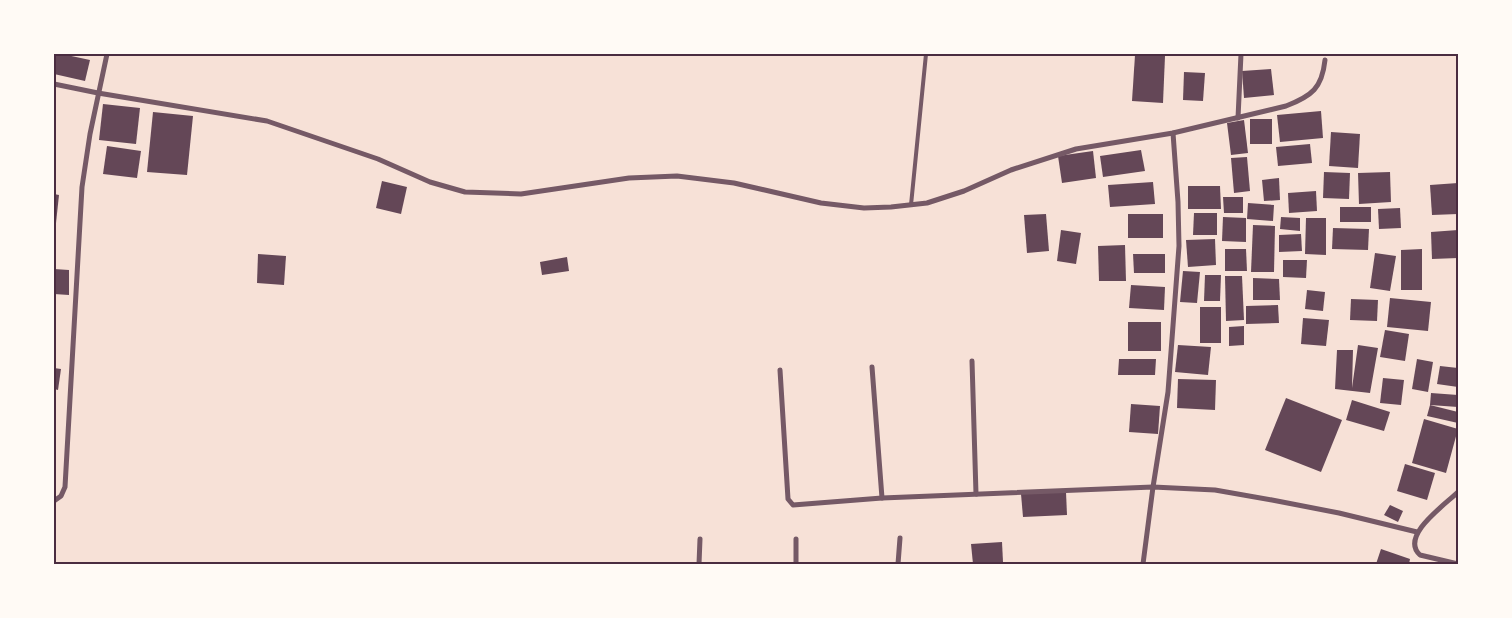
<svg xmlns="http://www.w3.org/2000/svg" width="1512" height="618" font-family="'Nunito Sans',sans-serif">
	<rect width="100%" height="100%" fill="#f7e1d7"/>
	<!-- building -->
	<g fill="#644757">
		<polygon points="54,54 62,54 90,60 85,81 54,74"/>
		<polygon points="1135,55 1165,56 1163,103 1132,101"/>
		<polygon points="1271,69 1274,95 1244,98 1242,71"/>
		<polygon points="1184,72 1205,73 1203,101 1183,100"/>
		<polygon points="103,104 140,108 136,144 99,140"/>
		<polygon points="1321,111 1323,138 1280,142 1277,115"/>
		<polygon points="153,112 193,116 187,175 147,172"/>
		<rect x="1250" y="119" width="22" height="25"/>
		<polygon points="1244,120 1248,153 1231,155 1227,123"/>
		<polygon points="1331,132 1360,134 1358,168 1329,166"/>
		<polygon points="1310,144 1312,163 1278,166 1276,147"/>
		<polygon points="107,146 141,151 137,178 103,174"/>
		<polygon points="1141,150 1145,171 1103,177 1100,156"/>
		<polygon points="1093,151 1096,178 1062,183 1058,156"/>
		<polygon points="1247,157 1250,191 1234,193 1231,158"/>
		<polygon points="1324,172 1350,173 1349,199 1323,198"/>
		<polygon points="1390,172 1391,202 1359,204 1358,173"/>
		<polygon points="1279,178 1280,200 1264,201 1262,180"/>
		<polygon points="382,181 407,187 401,214 376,208"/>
		<polygon points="1153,182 1155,204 1110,207 1108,185"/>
		<polygon points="1458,183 1458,214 1432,215 1430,185"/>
		<polygon points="1188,186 1220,186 1221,209 1188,209"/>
		<polygon points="1316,191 1317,211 1289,213 1288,193"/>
		<polygon points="54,194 59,195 56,223 54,223"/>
		<polygon points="1223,197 1243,197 1243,213 1224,213"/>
		<polygon points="1248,203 1274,205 1273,221 1247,219"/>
		<rect x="1340" y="207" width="31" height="15"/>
		<polygon points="1400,208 1401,228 1379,229 1378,209"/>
		<polygon points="1194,213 1217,213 1217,235 1193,235"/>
		<polygon points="1046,214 1049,251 1027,253 1024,215"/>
		<rect x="1128" y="214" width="35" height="24"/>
		<polygon points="1223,217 1246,218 1246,242 1222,241"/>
		<polygon points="1281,217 1300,218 1300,231 1280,229"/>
		<polygon points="1306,218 1326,218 1326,255 1305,254"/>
		<polygon points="1253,225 1275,226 1274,272 1251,272"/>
		<polygon points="1333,228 1369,229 1368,250 1332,249"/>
		<polygon points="1061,230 1081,233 1076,264 1057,261"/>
		<polygon points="1458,230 1458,258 1432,259 1431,232"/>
		<polygon points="1301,234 1302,251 1279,252 1279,235"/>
		<polygon points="1215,239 1216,265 1188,267 1186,240"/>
		<polygon points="1125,245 1126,281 1099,281 1098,246"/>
		<polygon points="1225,249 1246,249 1247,271 1225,271"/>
		<polygon points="1422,249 1422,290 1401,290 1401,250"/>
		<polygon points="1375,253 1396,256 1390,291 1370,288"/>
		<polygon points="258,254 286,256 284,285 257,283"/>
		<polygon points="1133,254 1165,254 1165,273 1134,273"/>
		<polygon points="567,257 569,271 542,275 540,262"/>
		<polygon points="1283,260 1307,260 1306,278 1283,277"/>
		<polygon points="54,269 69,270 69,295 54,294"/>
		<polygon points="1183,271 1200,272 1197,303 1180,302"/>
		<polygon points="1205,275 1221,275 1220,301 1204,301"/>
		<polygon points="1225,276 1242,276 1244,320 1226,321"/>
		<polygon points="1253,278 1279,279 1280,300 1253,300"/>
		<polygon points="1131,285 1165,287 1164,310 1129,308"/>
		<polygon points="1307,290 1325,292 1323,311 1305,309"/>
		<polygon points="1390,298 1431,302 1428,331 1387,327"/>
		<polygon points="1351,299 1378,300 1377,321 1350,320"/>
		<polygon points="1278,305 1279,323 1246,324 1246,306"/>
		<rect x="1200" y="307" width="21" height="36"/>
		<polygon points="1303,318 1329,320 1326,346 1301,344"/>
		<rect x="1128" y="322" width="33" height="29"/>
		<polygon points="1244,326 1244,345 1229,346 1229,327"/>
		<polygon points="1385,330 1409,334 1405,361 1380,357"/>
		<polygon points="1178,345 1211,347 1208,375 1175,372"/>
		<polygon points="1358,345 1378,348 1370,393 1335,389 1337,350 1353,350 1352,388"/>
		<polygon points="1119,359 1156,359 1155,375 1118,375"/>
		<polygon points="1417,359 1433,362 1428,392 1412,389"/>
		<polygon points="1440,366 1458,368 1458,387 1437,384"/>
		<polygon points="54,368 61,369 58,390 54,389"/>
		<polygon points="1383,378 1404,380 1401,405 1380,403"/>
		<polygon points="1178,379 1216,380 1215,410 1177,408"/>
		<polygon points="1431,393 1458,395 1458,407 1430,405"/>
		<polygon points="1286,398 1342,420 1321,472 1265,450"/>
		<polygon points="1352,400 1390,412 1384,431 1346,420"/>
		<polygon points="1131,404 1160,406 1158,434 1129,432"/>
		<polygon points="1430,405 1458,412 1458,423 1427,416"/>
		<polygon points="1424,419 1458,429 1446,473 1412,463"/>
		<polygon points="1405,464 1435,473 1427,500 1397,491"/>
		<polygon points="1066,492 1067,515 1023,517 1021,494"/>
		<polygon points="1390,505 1403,511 1398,522 1384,515"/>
		<polygon points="1002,542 1003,562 973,564 971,544"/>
		<polygon points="1381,549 1410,559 1409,564 1376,564"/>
	</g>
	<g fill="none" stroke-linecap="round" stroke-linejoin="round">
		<!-- service -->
		<polyline stroke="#755966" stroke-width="4" points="911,205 926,54"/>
		<!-- minor -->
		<g stroke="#755966" stroke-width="5">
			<path d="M54,84L98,93L267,121L378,159L430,182L465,192L521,194L629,178L677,176L734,183L821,203L864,208L891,207L927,203L964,191L1011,170L1076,149L1173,133L1286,106C1312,96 1322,88 1325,60"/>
			<polyline points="1238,118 1241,54"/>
			<polyline points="972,361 976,494"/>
			<polyline points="872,367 882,498"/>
			<polyline points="780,370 788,499 793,505 882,498 1153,487 1215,490 1272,500 1339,513 1417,532"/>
			<path d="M1458,492C1446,504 1399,536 1420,555L1458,564"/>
			<polyline points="54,501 61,496 65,487 82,187 90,134 107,54"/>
			<polyline points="699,564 700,539"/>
			<polyline points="796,564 796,539"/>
			<polyline points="898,564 900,538"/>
			<polyline points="1143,564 1153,487 1168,392 1179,246 1178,202 1173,133"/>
		</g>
	</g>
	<!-- border -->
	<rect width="1512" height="618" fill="none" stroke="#fffaf5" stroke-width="110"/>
	<rect x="55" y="55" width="1402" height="508" fill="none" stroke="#4a2c40" stroke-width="2"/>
</svg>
